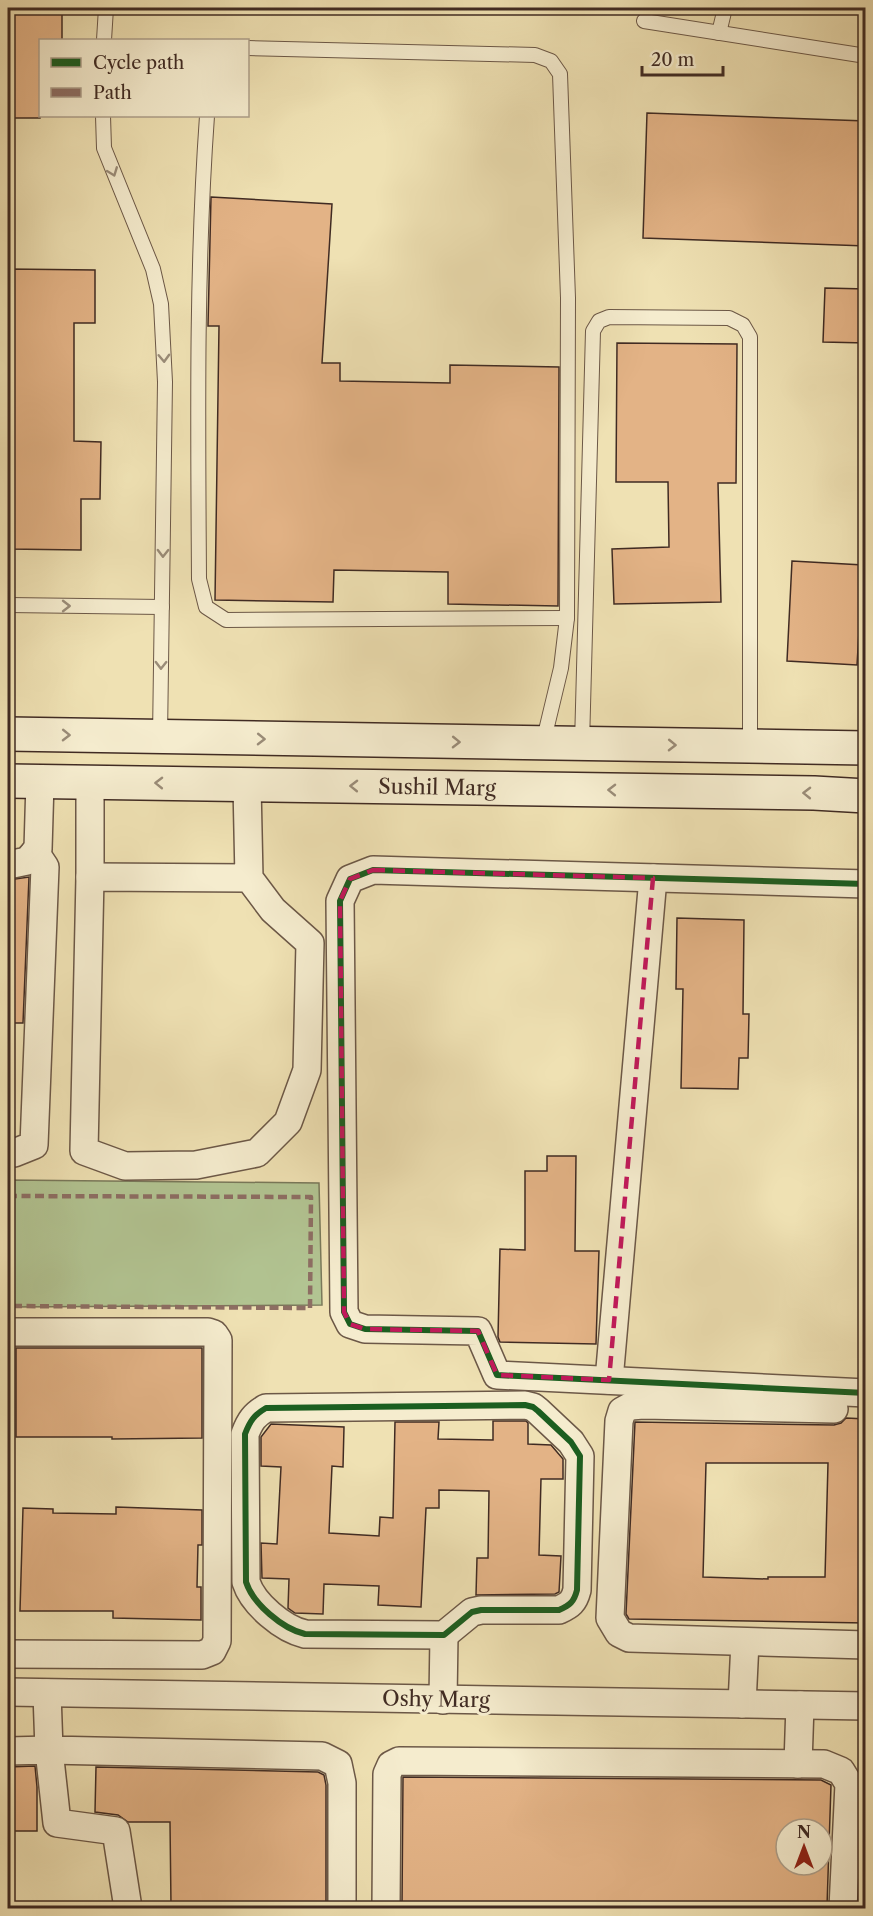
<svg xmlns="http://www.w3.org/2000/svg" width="873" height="1916" font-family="'Libre Caslon Text',serif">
	<rect width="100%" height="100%" fill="#efe1b3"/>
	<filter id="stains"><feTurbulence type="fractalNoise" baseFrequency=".00333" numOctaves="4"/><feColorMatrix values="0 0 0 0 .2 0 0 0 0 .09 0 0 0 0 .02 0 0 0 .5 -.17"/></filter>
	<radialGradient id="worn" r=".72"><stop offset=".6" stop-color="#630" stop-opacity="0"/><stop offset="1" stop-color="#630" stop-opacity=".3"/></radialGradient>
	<!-- green -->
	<polygon fill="#b2c492" stroke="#79785a" stroke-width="1.5" points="8,1180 319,1183 322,1305 8,1307"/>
	<!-- building -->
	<g fill="#e3b386" stroke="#402b23" stroke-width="1.5" fill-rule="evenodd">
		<polygon points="8,8 62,8 62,40 40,40 40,118 8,118"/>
		<polygon points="647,113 866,121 866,246 643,238"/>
		<polygon points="211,197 332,204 322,363 340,363 340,381 450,383 450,365 559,367 558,606 448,604 448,572 334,570 333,602 215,600 219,326 208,326"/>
		<polygon points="8,269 95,270 95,323 74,323 74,441 101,442 100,499 81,499 81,550 8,549"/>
		<polygon points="825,288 866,289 866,343 823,342"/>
		<polygon points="617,343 737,344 736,483 718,483 721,602 614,604 612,549 669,547 668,482 616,482"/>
		<polygon points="792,561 863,565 857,665 787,661"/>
		<polygon points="29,877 23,1023 8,1023 8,880"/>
		<polygon points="677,918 744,920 743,1014 749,1014 748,1058 739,1058 738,1089 681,1088 683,989 676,989"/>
		<polygon points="547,1156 576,1156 575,1251 599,1251 596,1344 500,1342 498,1337 500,1249 525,1250 525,1171 547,1171"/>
		<polygon points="16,1348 202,1348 202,1438 112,1439 112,1437 16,1437"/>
		<path d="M846,1418L866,1419V1623L629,1619L626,1614L635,1422L834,1425L841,1423ZM706,1463H828L825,1577H768V1579L703,1577Z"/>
		<polygon points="493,1421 526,1421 528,1423 528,1444 551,1445 563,1459 563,1479 541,1479 539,1555 561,1556 559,1592 555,1594 476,1595 477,1558 488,1558 489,1491 439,1490 439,1508 426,1508 421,1607 378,1605 379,1586 324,1584 323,1614 295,1613 288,1608 289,1579 262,1578 261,1543 277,1544 281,1467 261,1466 261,1437 271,1424 344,1427 343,1467 332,1466 329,1533 379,1536 380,1517 393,1518 395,1422 439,1422 438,1439 493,1440"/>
		<polygon points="116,1507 202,1510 202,1545 198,1545 197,1587 201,1587 201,1620 113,1618 113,1611 20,1611 23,1508 53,1509 53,1513 116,1514"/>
		<polygon points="35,1766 37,1787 37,1831 8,1831 8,1767"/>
		<polygon points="96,1767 318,1772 324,1775 326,1785 326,1902 171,1905 170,1822 128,1822 118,1815 95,1812"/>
		<path d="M403,1777L821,1780L831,1785L827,1906H402ZM786,1829H822V1865H786Z"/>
	</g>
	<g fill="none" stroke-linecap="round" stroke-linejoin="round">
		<!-- lane casing -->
		<g stroke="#6c5847" stroke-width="16">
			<g id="lane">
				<polyline points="644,21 866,56"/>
				<polyline points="719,33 725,8"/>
				<polyline points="104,40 106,8"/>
				<polyline points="248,48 535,55 551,61 560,74 568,298 567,618 561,668 543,743"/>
				<polyline points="103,116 104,148 153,269 161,304 165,382 160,737"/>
				<path d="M207,116C196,270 198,424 199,579L206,607L226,620L567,618"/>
				<polyline points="8,605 162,607"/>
				<polyline points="582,744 593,331 599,321 609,317 729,318 743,325 750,337 750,746"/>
			</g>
		</g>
		<!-- street casing -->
		<g stroke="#6c5847" stroke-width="30">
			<g id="street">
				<polyline points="90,782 90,877"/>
				<polyline points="247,785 249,878 90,877 84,1151 125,1166 196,1165 257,1153 288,1122 307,1070 310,943 273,910 249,878"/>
				<polyline points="8,865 27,861 38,849 40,782"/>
				<polyline points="866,884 373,870 350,879 340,901 344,1312 350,1324 365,1329 478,1331 497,1375 866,1393"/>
				<polyline points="8,1153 14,1153 34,1145 45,867 35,852"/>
				<polyline points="8,1332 208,1332 214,1334 218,1340 217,1641 212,1651 202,1655 8,1654"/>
				<polyline points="609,1380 653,878"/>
				<path d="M525,1405L533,1407L538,1411L571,1442L580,1456L577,1590C574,1602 570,1605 559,1610H481L472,1612L444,1635L305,1634C283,1629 253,1604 246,1582L245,1434C250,1421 254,1415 266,1408Z"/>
				<polyline points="834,1409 643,1405 631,1406 622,1411 619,1421 610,1618 619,1633 629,1638 866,1645"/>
				<polyline points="8,1692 866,1706"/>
				<polyline points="47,1693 49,1750 322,1756 338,1764 342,1783 342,1908"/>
				<polyline points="443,1700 444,1635"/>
				<polyline points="742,1704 745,1642"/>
				<polyline points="8,1751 49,1750 57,1823 116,1831 128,1908"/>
				<polyline points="798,1764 800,1705"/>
				<polyline points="386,1908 387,1774 391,1765 399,1761 824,1764 841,1771 849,1784 843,1908"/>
			</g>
		</g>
		<!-- secondary casing -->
		<g stroke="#402b23" stroke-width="36">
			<g id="secondary">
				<polyline points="8,734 866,748"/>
				<polyline points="8,781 814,793 866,796"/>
			</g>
		</g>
		<!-- lane -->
		<use href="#lane" stroke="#f5ecce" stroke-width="14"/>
		<!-- street -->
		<use href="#street" stroke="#f5ecce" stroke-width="27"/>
		<!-- secondary -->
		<use href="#secondary" stroke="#f5ecce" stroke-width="33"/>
		<!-- quiet -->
		<polyline stroke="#8d6e63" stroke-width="4.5" stroke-dasharray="9 4.5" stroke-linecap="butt" points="8,1196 311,1197 310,1308 8,1306"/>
		<!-- cycleway casing -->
		<g stroke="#f5ecce" stroke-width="10">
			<g id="cycleway">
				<polyline points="866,884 373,870 350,879 340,901 344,1312 350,1324 365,1329 478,1331 497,1375 866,1393"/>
				<path d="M525,1405L533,1407L538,1411L571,1442L580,1456L577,1590C574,1602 570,1605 559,1610H481L472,1612L444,1635L305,1634C283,1629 253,1604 246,1582L245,1434C250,1421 254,1415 266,1408Z"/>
			</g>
		</g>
		<!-- cycleway -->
		<use href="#cycleway" stroke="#1b5e20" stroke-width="6"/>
	</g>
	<!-- one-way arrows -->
	<defs><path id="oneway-chevron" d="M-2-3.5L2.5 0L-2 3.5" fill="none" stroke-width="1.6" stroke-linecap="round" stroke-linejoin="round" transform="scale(1.5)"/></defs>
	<g stroke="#9a8c78">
		<use href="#oneway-chevron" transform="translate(113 172) rotate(69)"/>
		<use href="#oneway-chevron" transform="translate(164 358) rotate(88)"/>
		<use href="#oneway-chevron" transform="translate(163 553) rotate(91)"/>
		<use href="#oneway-chevron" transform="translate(66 606)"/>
		<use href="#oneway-chevron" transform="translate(161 665) rotate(91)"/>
		<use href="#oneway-chevron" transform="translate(66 735) rotate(1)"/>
		<use href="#oneway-chevron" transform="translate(261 739) rotate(1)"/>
		<use href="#oneway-chevron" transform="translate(456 742) rotate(1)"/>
		<use href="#oneway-chevron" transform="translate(672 745) rotate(1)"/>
		<use href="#oneway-chevron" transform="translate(159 783) rotate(-179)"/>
		<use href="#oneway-chevron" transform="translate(354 786) rotate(-179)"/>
		<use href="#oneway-chevron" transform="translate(612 790) rotate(-179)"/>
		<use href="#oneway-chevron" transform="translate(807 793) rotate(-179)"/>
	</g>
	<!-- marked area -->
	<path fill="none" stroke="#c2185b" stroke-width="4.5" stroke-dasharray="12 8" stroke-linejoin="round" d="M373,870L653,878L609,1380L497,1375L478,1331L365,1329L350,1324L344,1312L340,901L350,879Z"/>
	<g text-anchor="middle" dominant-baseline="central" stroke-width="6" stroke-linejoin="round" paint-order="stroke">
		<!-- street labels -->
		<g font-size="21" fill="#402b23" stroke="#f5ecce">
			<text transform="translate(437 787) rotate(1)">Sushil Marg</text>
			<text transform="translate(436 1699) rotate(1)">Oshy Marg</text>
		</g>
	</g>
	<!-- margin -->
	<rect width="873" height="1916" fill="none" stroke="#efe1b3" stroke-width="30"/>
	<rect x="9" y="9" width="855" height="1898" fill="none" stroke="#402b23" stroke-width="3"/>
	<rect x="15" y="15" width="843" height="1886" fill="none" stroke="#402b23" stroke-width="1.5"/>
	<!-- legend -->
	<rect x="39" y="39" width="210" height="78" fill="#f5ecce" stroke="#ad9f8a" stroke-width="1.5"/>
	<rect x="51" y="58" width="30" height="9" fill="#1b5e20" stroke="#ad9f8a" stroke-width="1.5"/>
	<text x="93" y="69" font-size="18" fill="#402b23">Cycle path</text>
	<rect x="51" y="88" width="30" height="9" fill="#8d6e63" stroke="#ad9f8a" stroke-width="1.5"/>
	<text x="93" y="99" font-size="18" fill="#402b23">Path</text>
	<!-- north arrow -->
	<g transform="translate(804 1847)"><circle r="28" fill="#f5ecce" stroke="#ad9f8a" stroke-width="1.5"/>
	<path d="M0-4.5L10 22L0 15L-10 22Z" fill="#8f2418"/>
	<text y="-9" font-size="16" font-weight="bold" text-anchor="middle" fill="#402b23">N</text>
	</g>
	<!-- scale -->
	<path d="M642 66v9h81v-9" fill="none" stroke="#402b23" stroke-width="3"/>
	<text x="651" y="66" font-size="18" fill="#402b23" stroke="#f5ecce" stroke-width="4.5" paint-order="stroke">20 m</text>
	<rect width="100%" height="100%" filter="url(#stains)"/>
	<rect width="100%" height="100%" fill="url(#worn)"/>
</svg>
